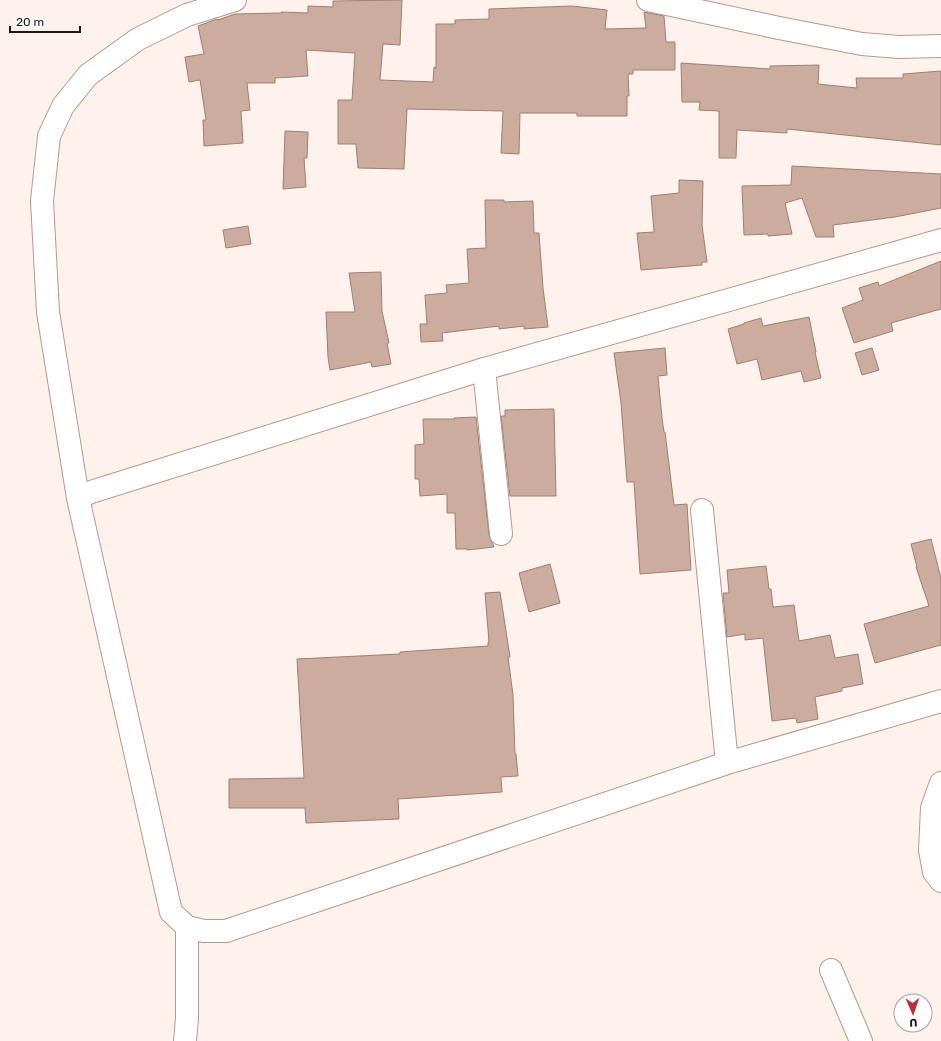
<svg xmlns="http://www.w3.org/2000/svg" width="941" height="1041" font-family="Rubik,sans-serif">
	<rect width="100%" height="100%" fill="#fff1eb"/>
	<!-- building -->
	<g fill="#ccac9f" stroke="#9d7f73">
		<polygon points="402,0 400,45 383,44 380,80 433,82 434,67 436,68 436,24 455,24 455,20 489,19 489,9 572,6 607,10 605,29 646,28 644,12 664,16 666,42 675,42 675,70 633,70 633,74 628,74 629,96 627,96 627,116 577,116 577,113 520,113 519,154 501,153 503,111 407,109 404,169 358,168 356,144 338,144 338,100 352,100 355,53 306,50 308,76 275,78 275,83 247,83 250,110 241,111 243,143 204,146 203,120 206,120 200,80 189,82 185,57 204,54 198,26 217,19 218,20 235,14 281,13 281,12 308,13 308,6 333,7 333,1"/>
		<polygon points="681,63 770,69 770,66 819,65 818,84 857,88 856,78 903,78 903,74 941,71 941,145 787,129 787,133 737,130 736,158 719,158 719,111 699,110 700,102 682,102"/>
		<polygon points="285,131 308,132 307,158 304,158 306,187 283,189"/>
		<polygon points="792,166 941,174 941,208 895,217 833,225 834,237 816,237 802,198 785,203 792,234 768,236 768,234 744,235 742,186 791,185"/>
		<polygon points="679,180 703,181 702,225 707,262 702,262 702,265 641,270 637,233 654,232 651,196 679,193"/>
		<polygon points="485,200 504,200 504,202 533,201 534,233 539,233 543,288 548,327 524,329 524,326 499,329 499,326 442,333 443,341 421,342 420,324 427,324 425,295 447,293 446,285 469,283 467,249 486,248"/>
		<polygon points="248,226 251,244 226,248 223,230"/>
		<polygon points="941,261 941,309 891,323 893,331 854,343 842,308 863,300 859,288 878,282 879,286"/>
		<polygon points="381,272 382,311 389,343 387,343 391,364 372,367 371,362 330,370 328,357 326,312 355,312 349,273"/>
		<polygon points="809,317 816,352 815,352 821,378 804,382 801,371 762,380 757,359 737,364 728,329 744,324 744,323 761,318 763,326"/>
		<polygon points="665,348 667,375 658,376 662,418 664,432 665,432 674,505 687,504 691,570 640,574 634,482 627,482 621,403 614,353"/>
		<polygon points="872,348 879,370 862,375 855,353"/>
		<polygon points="554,409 556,496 510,496 501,416 505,416 505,410"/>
		<polygon points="476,417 489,535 494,547 467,550 467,549 456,549 455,513 447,513 447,494 420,496 419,479 415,479 415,445 424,444 423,419 455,419 454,418"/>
		<polygon points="931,539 941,578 941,645 875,663 864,624 929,606 916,567 917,567 911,544"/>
		<polygon points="550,564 560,603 529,612 519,573"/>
		<polygon points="766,566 769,589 771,589 773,607 794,605 799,641 830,635 835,658 858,654 863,684 842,688 842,691 815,697 818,719 797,723 796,718 772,721 763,638 745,640 745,634 727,637 723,593 729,593 727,570"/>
		<polygon points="500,592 510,657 508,657 513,695 515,754 516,754 518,776 501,777 502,792 398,799 399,819 306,823 305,808 229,808 229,779 304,778 297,659 400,654 400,652 488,646 488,642 489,642 485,593"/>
	</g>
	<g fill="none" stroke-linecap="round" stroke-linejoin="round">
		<!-- minor casing -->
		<g stroke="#b8988c" stroke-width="24">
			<g id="minor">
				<polyline points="235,0 187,15 138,39 88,75 63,106 49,136 42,201 48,312 78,498 171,912 187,927 204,931 226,931 727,763 941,701"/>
				<polyline points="648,0 779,28 862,44 899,47 941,46"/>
				<polyline points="484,369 501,534"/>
				<polyline points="78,498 91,492 484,369 941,240"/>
				<polyline points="702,510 727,763"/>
				<polyline points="941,783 932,808 930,850 934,872 941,881"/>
				<polyline points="831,970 861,1041"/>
				<polyline points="185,1041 187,1018 187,927"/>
			</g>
		</g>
		<!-- minor -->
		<use href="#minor" stroke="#fff" stroke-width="22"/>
	</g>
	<!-- north arrow -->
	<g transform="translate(913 1013) rotate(178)"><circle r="19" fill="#ffffff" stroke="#a7a2a0"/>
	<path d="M0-3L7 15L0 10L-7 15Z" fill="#bf2f39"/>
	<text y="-6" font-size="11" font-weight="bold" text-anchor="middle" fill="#221612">U</text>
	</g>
	<!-- scale -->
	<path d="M10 26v6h70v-6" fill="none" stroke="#221612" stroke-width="2"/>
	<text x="16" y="26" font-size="12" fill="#221612" stroke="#ffffff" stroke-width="3" paint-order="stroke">20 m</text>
</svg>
